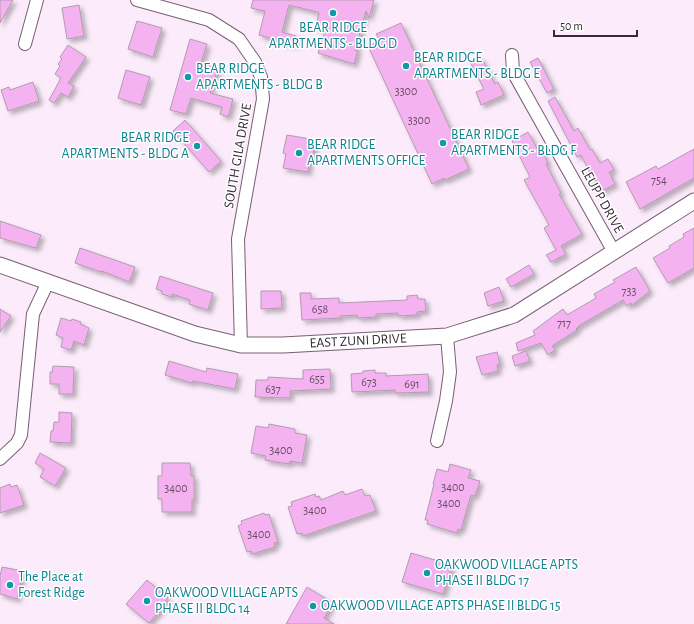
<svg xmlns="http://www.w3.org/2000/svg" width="694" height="624" font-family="'Alegreya Sans',sans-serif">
	<defs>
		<filter id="shadow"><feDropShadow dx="3.5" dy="3.5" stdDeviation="2" flood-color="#0004"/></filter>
	</defs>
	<rect width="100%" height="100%" fill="#fcecfb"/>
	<!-- building -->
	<g fill="#f5b2f0" stroke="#b39ab0" filter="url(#shadow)">
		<polygon points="0,0 13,0 0,23"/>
		<polygon points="253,0 374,0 369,18 366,11 355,51 358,49 354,64 318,53 325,31 315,28 319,13 317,12 289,5 282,32 296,36 294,45 259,35 265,11 251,8"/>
		<polygon points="79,5 84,36 67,39 62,8"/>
		<polygon points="137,21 162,28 153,57 128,49"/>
		<polygon points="401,23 469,169 445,180 444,178 432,184 368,46 380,41 376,34"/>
		<polygon points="190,39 207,44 201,63 218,68 210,93 233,99 228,117 220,114 222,107 191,98 186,114 170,110"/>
		<polygon points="68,45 86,57 68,83 74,86 68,97 61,93 54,103 49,100 61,78 55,74 60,66 58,64 62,59 60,57"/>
		<polygon points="481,57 495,84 498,82 504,95 481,105 476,92 484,89 470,62"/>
		<polygon points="538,58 554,89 547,93 530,62"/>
		<polygon points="126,70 150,77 141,105 118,98"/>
		<polygon points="33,82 39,101 8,111 1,90 9,87 10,90"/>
		<polygon points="555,97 574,131 578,128 590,150 592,149 600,163 608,159 614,170 609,172 615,184 602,191 596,180 594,181 581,155 577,157 548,101"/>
		<polygon points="185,120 221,161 209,172 173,131"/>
		<polygon points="528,132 538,150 541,149 548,163 546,164 561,193 559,194 582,234 561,246 566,254 551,262 546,255 556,250 544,228 549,225 524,180 530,177 512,141"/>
		<polygon points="287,135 316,140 312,158 310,158 308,172 283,168 286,154 283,153"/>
		<polygon points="694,149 694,178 640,209 626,182 656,166 658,169"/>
		<polygon points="0,221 41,235 36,248 0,238"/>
		<polygon points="694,228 694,268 668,283 653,258 670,248 669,246 684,237 683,234"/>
		<polygon points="80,248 135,267 129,282 102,271 101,272 75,263"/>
		<polygon points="529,265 534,274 511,287 506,279"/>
		<polygon points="636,267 650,291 632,305 631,303 627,306 623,300 580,325 576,329 577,330 552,346 555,350 548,355 541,343 518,351 516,343 535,335 533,331 552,317 563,309 567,315 596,298 594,294 615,282 613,280"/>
		<polygon points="160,276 213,293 208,310 189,304 190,300 172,294 172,297 162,294 162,291 156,289"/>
		<polygon points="499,287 504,301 488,306 484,293"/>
		<polygon points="261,291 281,291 282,308 261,309"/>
		<polygon points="300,293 311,293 311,299 339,298 339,303 407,300 407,296 417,295 418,299 425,299 426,311 417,312 417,315 398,316 398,313 376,314 376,317 358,318 357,315 340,316 340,318 302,320"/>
		<polygon points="0,309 11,316 0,332"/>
		<polygon points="61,318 71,321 72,319 81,322 80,324 89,328 84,345 74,341 71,350 61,347 63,338 56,335"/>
		<polygon points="526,351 530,361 515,366 512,356"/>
		<polygon points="497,352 500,364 497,365 498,371 482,375 476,357"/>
		<polygon points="169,361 206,372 207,368 238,374 235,389 193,381 192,383 165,375"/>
		<polygon points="53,366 74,367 73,394 59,394 59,384 50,384 50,372 52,372"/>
		<polygon points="330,369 331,389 290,391 290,398 255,397 256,380 268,380 268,377 303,379 303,370"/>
		<polygon points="375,370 375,373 386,373 386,376 428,374 429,392 395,393 395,390 352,392 351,374 363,373 363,371"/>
		<polygon points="59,412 72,413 71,443 50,442 51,431 53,431 54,422 59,422"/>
		<polygon points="269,424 295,429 295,433 307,435 302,463 290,461 289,464 265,460 266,456 251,453 256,426 268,428"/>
		<polygon points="40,453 66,468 55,486 40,477 44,469 35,463"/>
		<polygon points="162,463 190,463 191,476 194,476 194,500 192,500 192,512 162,512 162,499 158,499 158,476 162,476"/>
		<polygon points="450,464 471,470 468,478 480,481 475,496 471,495 461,530 458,529 457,533 427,524 428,520 425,520 434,484 433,484 437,469 448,472"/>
		<polygon points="10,484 11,487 17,485 24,505 0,513 0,488"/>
		<polygon points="362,489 365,496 370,495 376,511 303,536 302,533 297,534 288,507 292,506 291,502 315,494 316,497 319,496 321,500 343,491 345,495"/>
		<polygon points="264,513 265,515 269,514 278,542 274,543 275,547 252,554 251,551 247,552 238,526 242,524 241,521"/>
		<polygon points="411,553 452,565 443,594 402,582"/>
		<polygon points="2,567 23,571 17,599 0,594 0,576"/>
		<polygon points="147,580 168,598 160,607 162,608 149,623 126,604"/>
		<polygon points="307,587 333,603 324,618 334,624 286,624"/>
	</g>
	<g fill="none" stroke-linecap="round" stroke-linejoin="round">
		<!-- minor casing -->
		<g stroke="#766074" stroke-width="14">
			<g id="minor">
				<polyline points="137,0 209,20 239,39 255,62 261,77 263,99 238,239 241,345"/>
				<polyline points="25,44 37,0"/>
				<polyline points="512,55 513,72 614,252"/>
				<polyline points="437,441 446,401 450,372 447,336"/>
				<polyline points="0,459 17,443 21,435 33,314 48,282"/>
			</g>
		</g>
		<!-- tertiary casing -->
		<g stroke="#766074" stroke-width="17">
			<polyline id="tertiary" points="0,265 195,334 241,345 283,345 447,336 514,315 694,201"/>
		</g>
		<!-- minor -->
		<use href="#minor" stroke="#fff" stroke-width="12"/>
		<!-- tertiary -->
		<use href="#tertiary" stroke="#fff" stroke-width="15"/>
	</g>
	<!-- markers -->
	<g fill="#0f9aa8" stroke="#fff" stroke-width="1.5">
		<circle cx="333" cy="13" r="4"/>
		<circle cx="406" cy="66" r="4"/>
		<circle cx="188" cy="77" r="4"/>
		<circle cx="443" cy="143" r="4"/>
		<circle cx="197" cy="146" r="4"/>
		<circle cx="299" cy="153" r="4"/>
		<circle cx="427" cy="573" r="4"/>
		<circle cx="10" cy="585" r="4"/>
		<circle cx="147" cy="601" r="4"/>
		<circle cx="313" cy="606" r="4"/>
	</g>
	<g text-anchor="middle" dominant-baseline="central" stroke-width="3" stroke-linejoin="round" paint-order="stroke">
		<!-- number labels -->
		<g font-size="12" fill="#664e64">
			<text x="406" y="91">3300</text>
			<text x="419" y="120">3300</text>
			<text x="659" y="180">754</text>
			<text x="629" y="291">733</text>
			<text x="320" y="309">658</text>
			<text x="564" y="323">717</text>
			<text x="317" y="379">655</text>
			<text x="369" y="382">673</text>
			<text x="412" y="384">691</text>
			<text x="273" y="389">637</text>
			<text x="281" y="450">3400</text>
			<text x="453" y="487">3400</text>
			<text x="176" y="488">3400</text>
			<text x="449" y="503">3400</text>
			<text x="315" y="510">3400</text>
			<text x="259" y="534">3400</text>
		</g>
		<!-- culture labels -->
		<g font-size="14" fill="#0d838f" stroke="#fff" text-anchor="start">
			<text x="333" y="28" text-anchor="middle">BEAR RIDGE<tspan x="333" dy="16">APARTMENTS - BLDG D</tspan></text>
			<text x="414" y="58">BEAR RIDGE<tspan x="414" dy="16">APARTMENTS - BLDG E</tspan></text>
			<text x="196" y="69">BEAR RIDGE<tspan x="196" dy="16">APARTMENTS - BLDG B</tspan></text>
			<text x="451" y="135">BEAR RIDGE<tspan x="451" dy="16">APARTMENTS - BLDG F</tspan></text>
			<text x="189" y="138" text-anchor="end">BEAR RIDGE<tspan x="189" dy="16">APARTMENTS - BLDG A</tspan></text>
			<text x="307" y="145">BEAR RIDGE<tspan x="307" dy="16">APARTMENTS OFFICE</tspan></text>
			<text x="435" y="565">OAKWOOD VILLAGE APTS<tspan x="435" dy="16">PHASE II BLDG 17</tspan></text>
			<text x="18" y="577">The Place at<tspan x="18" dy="16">Forest Ridge</tspan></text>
			<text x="155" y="593">OAKWOOD VILLAGE APTS<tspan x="155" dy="16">PHASE II BLDG 14</tspan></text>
			<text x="321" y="606">OAKWOOD VILLAGE APTS PHASE II BLDG 15</text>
		</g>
		<!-- street labels -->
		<g font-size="14" fill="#362c35" stroke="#fff">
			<text transform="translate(238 156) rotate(-80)">SOUTH GILA DRIVE</text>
			<text transform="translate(602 200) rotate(61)">LEUPP DRIVE</text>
			<text transform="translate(358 341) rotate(-3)">EAST ZUNI DRIVE</text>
		</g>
	</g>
	<!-- scale -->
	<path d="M554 30v6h83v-6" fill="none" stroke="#362c35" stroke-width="2"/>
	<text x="560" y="30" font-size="12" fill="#362c35" stroke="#ffffff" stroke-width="3" paint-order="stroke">50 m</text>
</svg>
